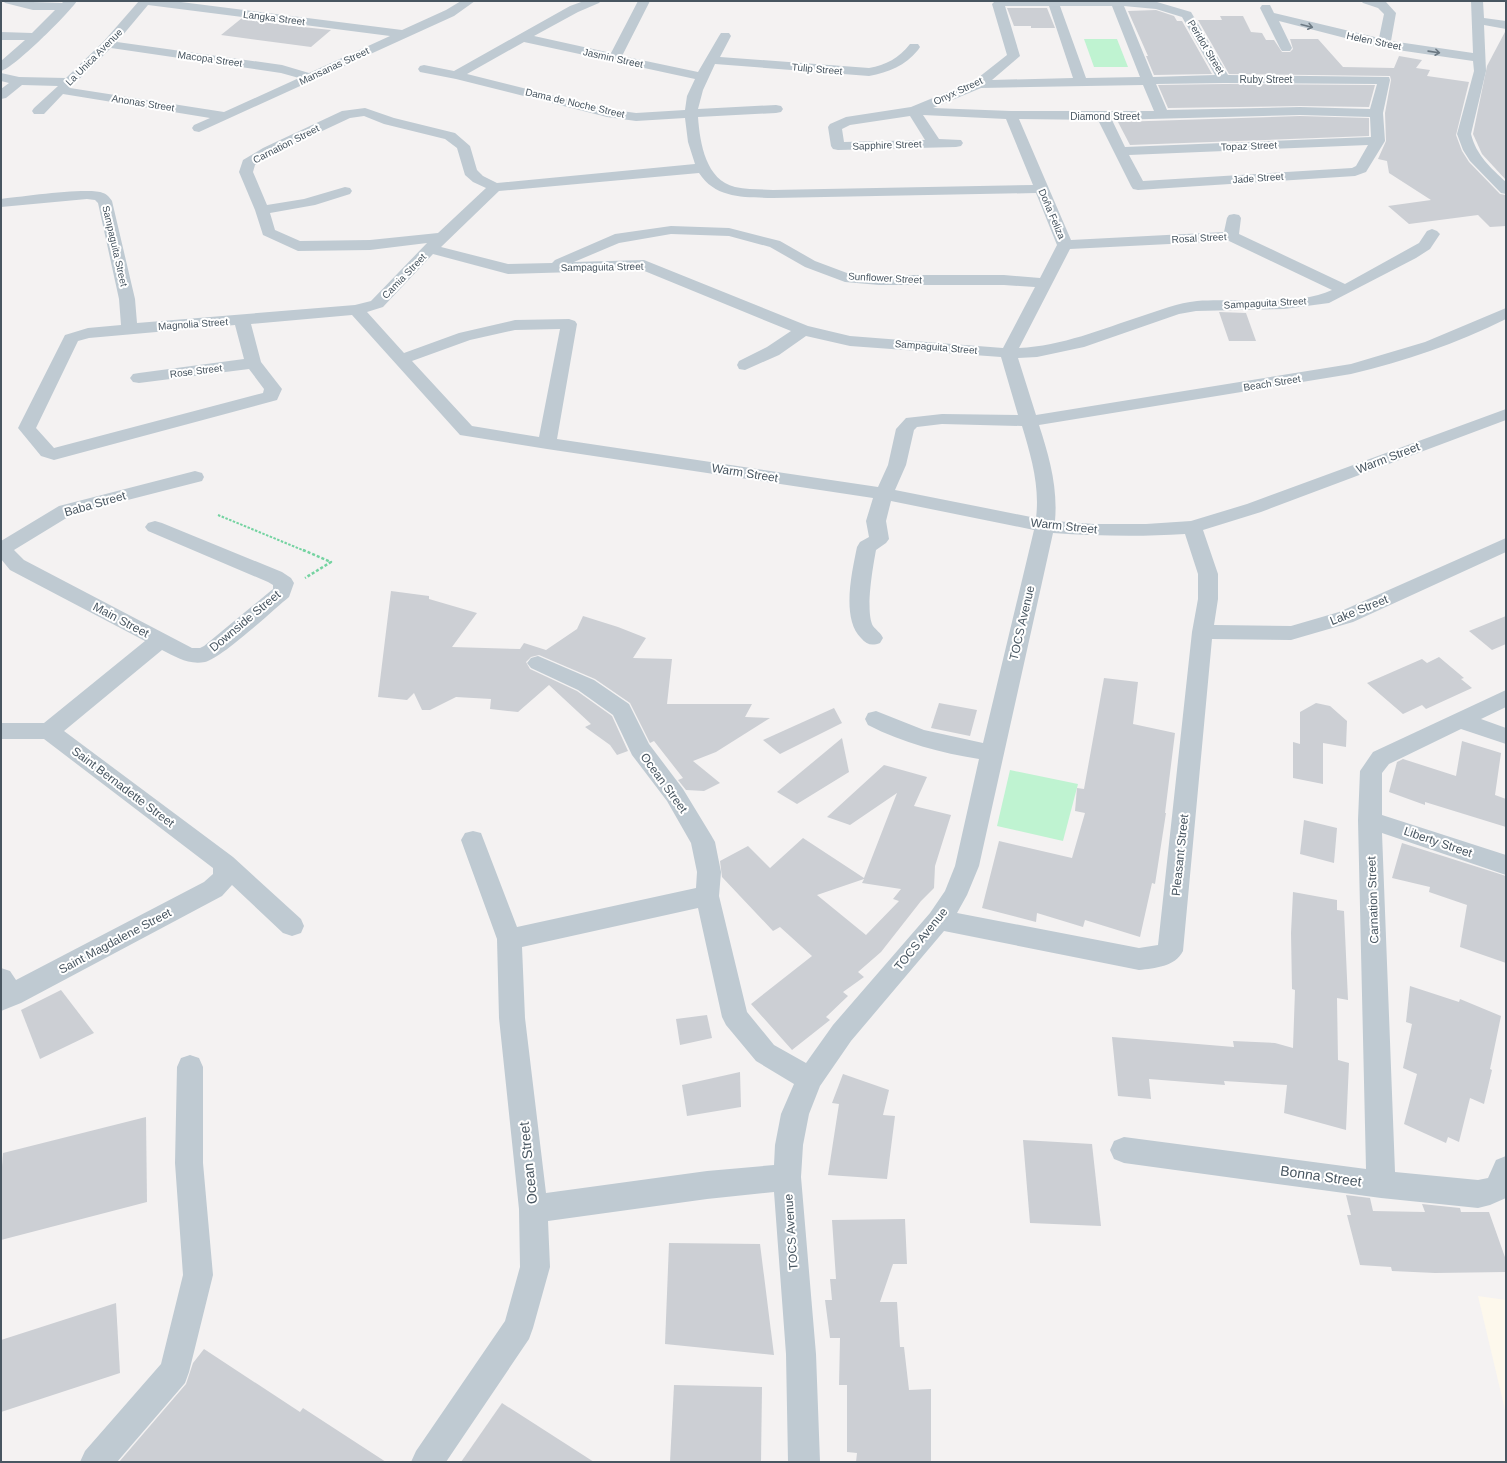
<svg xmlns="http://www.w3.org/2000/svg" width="1507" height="1463" font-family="Arial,sans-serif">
	<rect width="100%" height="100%" fill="#f4f2f2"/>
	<!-- commercial -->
	<polygon fill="#fdf8ec" points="1478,1296 1506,1300 1506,1414"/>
	<!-- green -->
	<g fill="#bff3d1">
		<polygon points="1084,39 1117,39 1128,67 1094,67"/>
		<polygon points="1010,770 1078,784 1063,841 997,826"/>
	</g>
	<!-- building -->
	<g fill="#cccfd4" fill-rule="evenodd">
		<polygon points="1007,8 1047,8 1055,28 1031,28 1031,26 1014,26"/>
		<polygon points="1156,10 1174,16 1177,21 1182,21 1212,74 1154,75 1146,56 1148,56 1128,11"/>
		<polygon points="1220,16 1243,16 1251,32 1262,33 1266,40 1274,40 1282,52 1290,52 1293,49 1290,39 1318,39 1343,67 1394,68 1399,56 1422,60 1416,68 1430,70 1427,76 1469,82 1456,135 1462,151 1469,162 1500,194 1506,195 1506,226 1490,227 1478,215 1409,224 1388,206 1431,200 1389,173 1387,161 1378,159 1386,141 1385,113 1391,80 1390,76 1229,74 1198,20 1222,20"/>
		<polygon points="242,18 284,25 331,30 311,47 221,35"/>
		<polygon points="1506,30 1506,180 1482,154 1473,134 1487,66"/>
		<polygon points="1224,84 1375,85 1369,107 1300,106 1168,108 1158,85"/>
		<polygon points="1300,116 1369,118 1369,136 1130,145 1118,122"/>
		<polygon points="1219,312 1246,313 1256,341 1229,341"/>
		<polygon points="391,591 429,596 429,599 477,613 452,647 520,649 524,643 546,650 577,629 583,616 618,627 646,638 633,658 672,659 667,704 752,704 745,717 770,718 716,752 693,761 720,783 704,791 686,790 678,780 683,778 654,741 650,743 630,703 595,679 539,655 531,657 526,662 530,669 577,691 612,716 628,751 617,755 610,745 585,727 591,724 549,685 518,712 490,709 491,699 456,697 430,710 422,710 414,693 407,700 378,697"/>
		<polygon points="1506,616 1506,644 1492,650 1469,631"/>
		<polygon points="1439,657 1464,678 1461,679 1472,688 1426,709 1422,705 1403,714 1367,683 1422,659 1427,663"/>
		<polygon points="1104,678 1138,682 1133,724 1175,733 1165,813 1166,813 1155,884 1152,883 1140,937 1085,920 1083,927 1037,913 1036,922 982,908 999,841 1072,858 1085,813 1075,811 1077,788 1084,789"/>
		<polygon points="939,703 977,710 970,736 931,728"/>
		<polygon points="1316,703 1330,706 1347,721 1346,747 1323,743 1323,784 1293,778 1293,742 1300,744 1300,712"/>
		<polygon points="834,708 842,723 780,754 763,740"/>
		<polygon points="842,738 849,772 797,804 777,792"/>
		<polygon points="1462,741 1501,753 1495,795 1506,799 1506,827 1425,802 1425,805 1389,792 1397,762 1403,759 1456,776"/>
		<path d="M884,765L927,777L914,806L951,815L935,866L934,888L921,901L881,952L858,972L864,977L843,992L848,996L826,1017L830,1020L792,1050L751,1004L812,956L780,927L773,931L722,877L720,861L748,846L770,868L803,838L864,878L897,793L850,825L827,817ZM864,879L862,883L901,889L893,899L899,901L866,935L817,895Z"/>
		<polygon points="1304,820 1337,828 1334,863 1300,854"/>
		<polygon points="1402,843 1506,876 1506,963 1460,947 1467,905 1429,892 1430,887 1392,878"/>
		<polygon points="1293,892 1337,900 1337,910 1344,911 1348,1000 1337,998 1338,1060 1349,1063 1346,1130 1284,1113 1287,1085 1224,1081 1225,1085 1149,1079 1151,1099 1118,1096 1112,1037 1234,1047 1233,1041 1275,1043 1293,1048 1295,990 1292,989 1291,933"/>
		<polygon points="1410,986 1459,1002 1460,999 1501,1016 1490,1069 1492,1070 1484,1104 1470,1098 1459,1142 1448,1137 1446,1143 1404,1124 1417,1074 1403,1068 1412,1024 1406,1022"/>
		<polygon points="61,990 94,1033 40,1059 21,1010"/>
		<polygon points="707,1015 712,1038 680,1045 676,1019"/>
		<polygon points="740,1072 741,1107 687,1116 682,1085"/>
		<polygon points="843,1074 889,1090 883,1115 895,1116 887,1179 828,1175 839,1104 832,1103"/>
		<polygon points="146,1117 147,1202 1,1240 1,1181 3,1153"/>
		<polygon points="1023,1140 1092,1144 1101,1226 1030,1223"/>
		<polygon points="1346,1195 1370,1198 1373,1211 1425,1212 1422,1204 1460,1208 1461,1212 1489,1212 1506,1260 1506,1272 1435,1273 1392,1271 1391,1267 1360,1265 1347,1215 1351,1215"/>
		<polygon points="905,1219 907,1264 893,1264 880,1302 897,1302 900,1347 904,1347 909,1390 931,1389 931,1462 856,1462 857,1453 847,1452 847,1385 839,1385 840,1338 830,1338 825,1300 832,1300 830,1279 836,1279 832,1220"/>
		<polygon points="669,1243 760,1244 774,1355 665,1344"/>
		<polygon points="116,1303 120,1373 1,1412 1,1340"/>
		<polygon points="204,1349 300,1412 303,1408 386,1462 119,1462 186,1384 193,1363"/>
		<polygon points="674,1385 762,1387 761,1462 670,1462"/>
		<polygon points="502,1403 594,1462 461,1462"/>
	</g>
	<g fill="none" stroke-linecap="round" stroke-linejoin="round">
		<!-- path-far1 -->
		<polyline stroke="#74d3a1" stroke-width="2" stroke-dasharray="2.5 1.5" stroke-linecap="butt" points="218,515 305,551"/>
		<!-- path -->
		<polyline stroke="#74d3a1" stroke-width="2.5" stroke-dasharray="3 2" stroke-linecap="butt" points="303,550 331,562 305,578"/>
		<!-- minor -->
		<g fill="#bfcad2" fill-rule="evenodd">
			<path d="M3,1L62,3L64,1H77C68,14 14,68 1,71V61L25,40H1V32L32,33L55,10H33L5,3Z"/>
			<path d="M139,1H173L402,30L446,10L461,1H475L454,16L199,132L194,131L192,128L194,125L210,118L63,94L44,114H34L32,111L34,108L58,86L22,85L6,98L1,99V89L9,83L1,81V73L19,77L66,78L104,41ZM148,5L390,36L309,73L282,65L117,42ZM111,48L281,73L299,78L224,112L70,88Z"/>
			<path d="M584,1H601L599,3L578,12L534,36L611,53L638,1H650L622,56L698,72L719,36L721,33H729L731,36L720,57L869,68C886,65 899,58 910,44H918L920,47L918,50C905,66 889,72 869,76L715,64L703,90L698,109L776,105L781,106L783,109L781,112L776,113L698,117C700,144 706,180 735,187C748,190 761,189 773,190L1033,185L1006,119L923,115L939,139L961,140L963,143L961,146L956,147L838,150L833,149L831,146L828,127L830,124L846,117L911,107L974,81L1007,55L992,4L995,1H1142L1157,2L1191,12L1228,75L1389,77L1390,80L1383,113L1385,141L1366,172L1355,176L1138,190L1133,189L1131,186L1098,120L1019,119L1071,240L1224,232L1227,218L1229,215L1234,214L1239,215L1241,218L1239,234L1345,284L1419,243L1427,231L1432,229L1437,231L1440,234L1430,249L1416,258L1329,303L1284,309L1196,311L1179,314L1084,347L1037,357L1018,358L1036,415L1351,364L1425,342L1506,308V319C1456,344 1405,361 1351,374L1039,425C1049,456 1058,487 1055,521L1094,524H1146L1191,521L1247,504L1506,409V420L1261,512L1203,530L1218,574V599L1214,625L1291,626L1339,612L1506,538V552L1353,622L1291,640L1212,639L1183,951C1175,967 1155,968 1139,970L944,931L851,1041L820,1086L809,1114L803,1145L801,1177L816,1354L820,1462H788L786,1354L774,1192L707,1199L548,1221L550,1267L533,1328L529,1339L446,1462H411L416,1451L505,1321L520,1267L519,1209L499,1018L497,939L461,840L465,833L473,831L481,833L517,927L696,888L697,872L691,843L667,801L632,755L613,715L578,690L531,668L527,663L531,658L538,656L594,680L629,704L649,744L683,789L711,835L715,842L721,872L719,896L747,1012L774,1045L806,1063L833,1025L930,913L945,891L955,866L979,759C941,753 903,743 868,725L865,719L868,713L876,711L924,730L983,743L1034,530L891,501L886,521L889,539L886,543L876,550C873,567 865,611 873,626C876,630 881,633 883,638L880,643C872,646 867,645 861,638C841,618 852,572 857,547L860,542L869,537L866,521L873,498L547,449L460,435L352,315L251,324L261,362L282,389L277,400L54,460L41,456L18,428L65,335L88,328L121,325L119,299L98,203L95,200L87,199L1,207V199C20,197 89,187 103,193C107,194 110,198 112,201L135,299L137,323L355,305L371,301L427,243L370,250L298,251L263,235L255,210L239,172L243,160L263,148L342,111L365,108L394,118L455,133L470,146L477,170L483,176L497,183L695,164L688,142L685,118L636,121L607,117L456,79L420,72L418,69L420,66L424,65L454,71L570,6ZM1005,6H1049L1073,78L992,80L1020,56ZM1060,6H1112L1140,77L1086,78ZM1124,6L1156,9L1182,17L1215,75L1153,77ZM524,42L695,79L687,96L685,110L636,113L607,109L467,74ZM1224,83L1377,84L1370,109L1300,107L1167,110L1156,84ZM1143,85L1154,111H1011L933,108L981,88ZM1300,115L1370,117L1371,137L1125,147L1112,120ZM364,116L384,124L445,139L457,148L465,175L473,182L486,188L438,233L370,240L300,241L275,230L270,213L315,205L350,194L352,191L350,188L345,187L304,199L267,205L253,172L255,165L273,154L350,118ZM910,116L925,140L844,142L842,129L850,125ZM1368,145L1356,166L1352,168L1143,181L1129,155ZM699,173C716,199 744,197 773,198L1036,193L1057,245L1040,278L1004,275H879L847,273L815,261L780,241L729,228L671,226L615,234L555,260L552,263L508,264L441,247L499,191ZM671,234L729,236L770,247L805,267L845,282L879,285H1004L1035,287L1003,348L850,336L808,326L649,262L644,260L574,262L619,243ZM1229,241L1332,290C1295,307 1238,298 1197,301C1178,303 1160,310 1142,316C1102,329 1062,346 1019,348L1070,249ZM433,254L508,274L642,270L791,331L767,347L739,361L737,365L739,369L745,370L779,355L806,336L850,346L1001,357L1018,415L942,414L906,418L896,429L888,465L878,487L557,439L577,324L575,321L569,319L515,320L459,333L404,353L367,312L383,307ZM235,325L244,359L139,373L133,374L130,378L133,382L139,383L249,369L264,389L263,393L54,448L36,428L78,341L89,338ZM560,329L539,437L472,426L412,361L470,340L515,330ZM942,424L1022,426C1031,456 1040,486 1036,518L895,490L906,465L914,430L917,427ZM1053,533C1097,536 1140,537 1185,534L1198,574V599L1192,632L1158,945L1139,948L957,913L967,895L979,866ZM698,908L722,1017L726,1025L756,1061L794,1084L781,1114L775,1145L774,1165L707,1171L546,1193L525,1018L522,947Z"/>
			<path d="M1361,1L1386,2L1396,13L1391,41L1473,53L1471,1H1483L1484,18L1506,21V29L1484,25L1486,71L1471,134C1476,155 1491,168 1506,182V194L1501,193L1470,161L1463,150L1457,134L1474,71L1473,61L1384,48L1279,21L1292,48L1290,51H1282L1280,48L1260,8L1262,5H1270L1274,13L1379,38L1384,14L1378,8L1363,3Z"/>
			<path d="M195,471L202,473L204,477L202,481L73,514L14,550L24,560L192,648H200L204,646L273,589V585L268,582L148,531L145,527L148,523L155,521L162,523L282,572L291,578L294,583L289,597C273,610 221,659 205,662C188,665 176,657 162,650L64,731L233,857L301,919L304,926L301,933L292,936L283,933L232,885L222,896L21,1003L1,1011V968L10,971L16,980L204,882L213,874V868L44,739H1V723H44L145,641L10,570L1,559V541L59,506Z"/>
			<polygon points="1506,690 1506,707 1481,719 1506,728 1506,744 1461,729 1389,764 1382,773 1382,815 1506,855 1506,875 1382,833 1395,1172 1478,1180 1488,1178 1496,1160 1506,1156 1506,1198 1490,1205 1478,1208 1381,1198 1124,1163 1114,1159 1110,1150 1114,1141 1124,1137 1366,1169 1358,820 1360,771 1373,752"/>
			<polygon points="190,1055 199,1058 203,1067 203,1163 213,1275 189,1372 185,1383 117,1462 80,1462 85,1451 161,1364 183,1275 175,1163 177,1067 181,1058"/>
		</g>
	</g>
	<!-- one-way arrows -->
	<defs><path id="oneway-shaft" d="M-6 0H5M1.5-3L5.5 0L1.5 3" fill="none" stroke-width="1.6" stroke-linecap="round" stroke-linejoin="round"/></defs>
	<g stroke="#6c7983">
		<use href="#oneway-shaft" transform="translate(1307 26) rotate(14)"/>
		<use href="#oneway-shaft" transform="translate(1434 52) rotate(8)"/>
	</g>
	<g text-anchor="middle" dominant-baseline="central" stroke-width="4" stroke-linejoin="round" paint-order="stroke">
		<!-- far-street labels -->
		<g font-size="10" fill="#485661" stroke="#fff">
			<text transform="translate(274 18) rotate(7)">Langka Street</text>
			<text transform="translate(1374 41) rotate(12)">Helen Street</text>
			<text transform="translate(1206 47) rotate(59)">Peridot Street</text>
			<text transform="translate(94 57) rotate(-45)">La Unica Avenue</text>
			<text transform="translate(613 58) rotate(12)">Jasmin Street</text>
			<text transform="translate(210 59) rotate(8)">Macopa Street</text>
			<text transform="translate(334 66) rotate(-25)">Mansanas Street</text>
			<text transform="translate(817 69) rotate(5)">Tulip Street</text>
			<text x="1266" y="79">Ruby Street</text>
			<text transform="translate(958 91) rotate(-25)">Onyx Street</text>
			<text transform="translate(143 103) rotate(9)">Anonas Street</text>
			<text transform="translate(575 103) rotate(13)">Dama de Noche Street</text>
			<text x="1105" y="116">Diamond Street</text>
			<text transform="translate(286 144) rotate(-27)">Carnation Street</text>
			<text transform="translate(887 145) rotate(-2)">Sapphire Street</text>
			<text transform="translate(1249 146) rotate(-2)">Topaz Street</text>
			<text transform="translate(1258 178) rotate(-4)">Jade Street</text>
			<text transform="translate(1052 214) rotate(67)">Doña Feliza</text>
			<text transform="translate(1199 238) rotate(-3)">Rosal Street</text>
			<text transform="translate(115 246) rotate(77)">Sampaguita Street</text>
			<text transform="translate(602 267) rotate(-1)">Sampaguita Street</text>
			<text transform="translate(404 276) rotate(-46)">Camia Street</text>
			<text transform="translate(885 278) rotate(3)">Sunflower Street</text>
			<text transform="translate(1265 303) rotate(-3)">Sampaguita Street</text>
			<text transform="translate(193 324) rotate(-4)">Magnolia Street</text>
			<text transform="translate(936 347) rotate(5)">Sampaguita Street</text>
			<text transform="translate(196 371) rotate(-7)">Rose Street</text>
			<text transform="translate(1272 383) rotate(-9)">Beach Street</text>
		</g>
		<!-- street labels -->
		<g font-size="12" fill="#485661" stroke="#fff">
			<text transform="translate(1388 458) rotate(-21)">Warm Street</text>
			<text transform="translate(745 473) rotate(9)">Warm Street</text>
			<text transform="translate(95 504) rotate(-16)">Baba Street</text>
			<text transform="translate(1064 526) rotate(6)">Warm Street</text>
			<text transform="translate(1359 610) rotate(-22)">Lake Street</text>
			<text transform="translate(121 620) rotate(28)">Main Street</text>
			<text transform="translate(245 621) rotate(-40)">Downside Street</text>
			<text transform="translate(1022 623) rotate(-77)">TOCS Avenue</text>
			<text transform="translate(664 783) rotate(54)">Ocean Street</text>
			<text transform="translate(123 787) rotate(37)">Saint Bernadette Street</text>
			<text transform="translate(1438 842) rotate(19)">Liberty Street</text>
			<text transform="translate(1180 855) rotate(-84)">Pleasant Street</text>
			<text transform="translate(1373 900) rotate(-92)">Carnation Street</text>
			<text transform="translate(921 939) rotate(-51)">TOCS Avenue</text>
			<text transform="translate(115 941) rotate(-28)">Saint Magdalene Street</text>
			<text transform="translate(791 1232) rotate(-94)">TOCS Avenue</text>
		</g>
		<!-- near-street labels -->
		<g font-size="14" fill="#485661" stroke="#fff">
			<text transform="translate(528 1163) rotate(-96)">Ocean Street</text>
			<text transform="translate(1321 1176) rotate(8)">Bonna Street</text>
		</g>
	</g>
	<!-- border -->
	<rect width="1507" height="1463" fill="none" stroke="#485661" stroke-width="4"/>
</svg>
